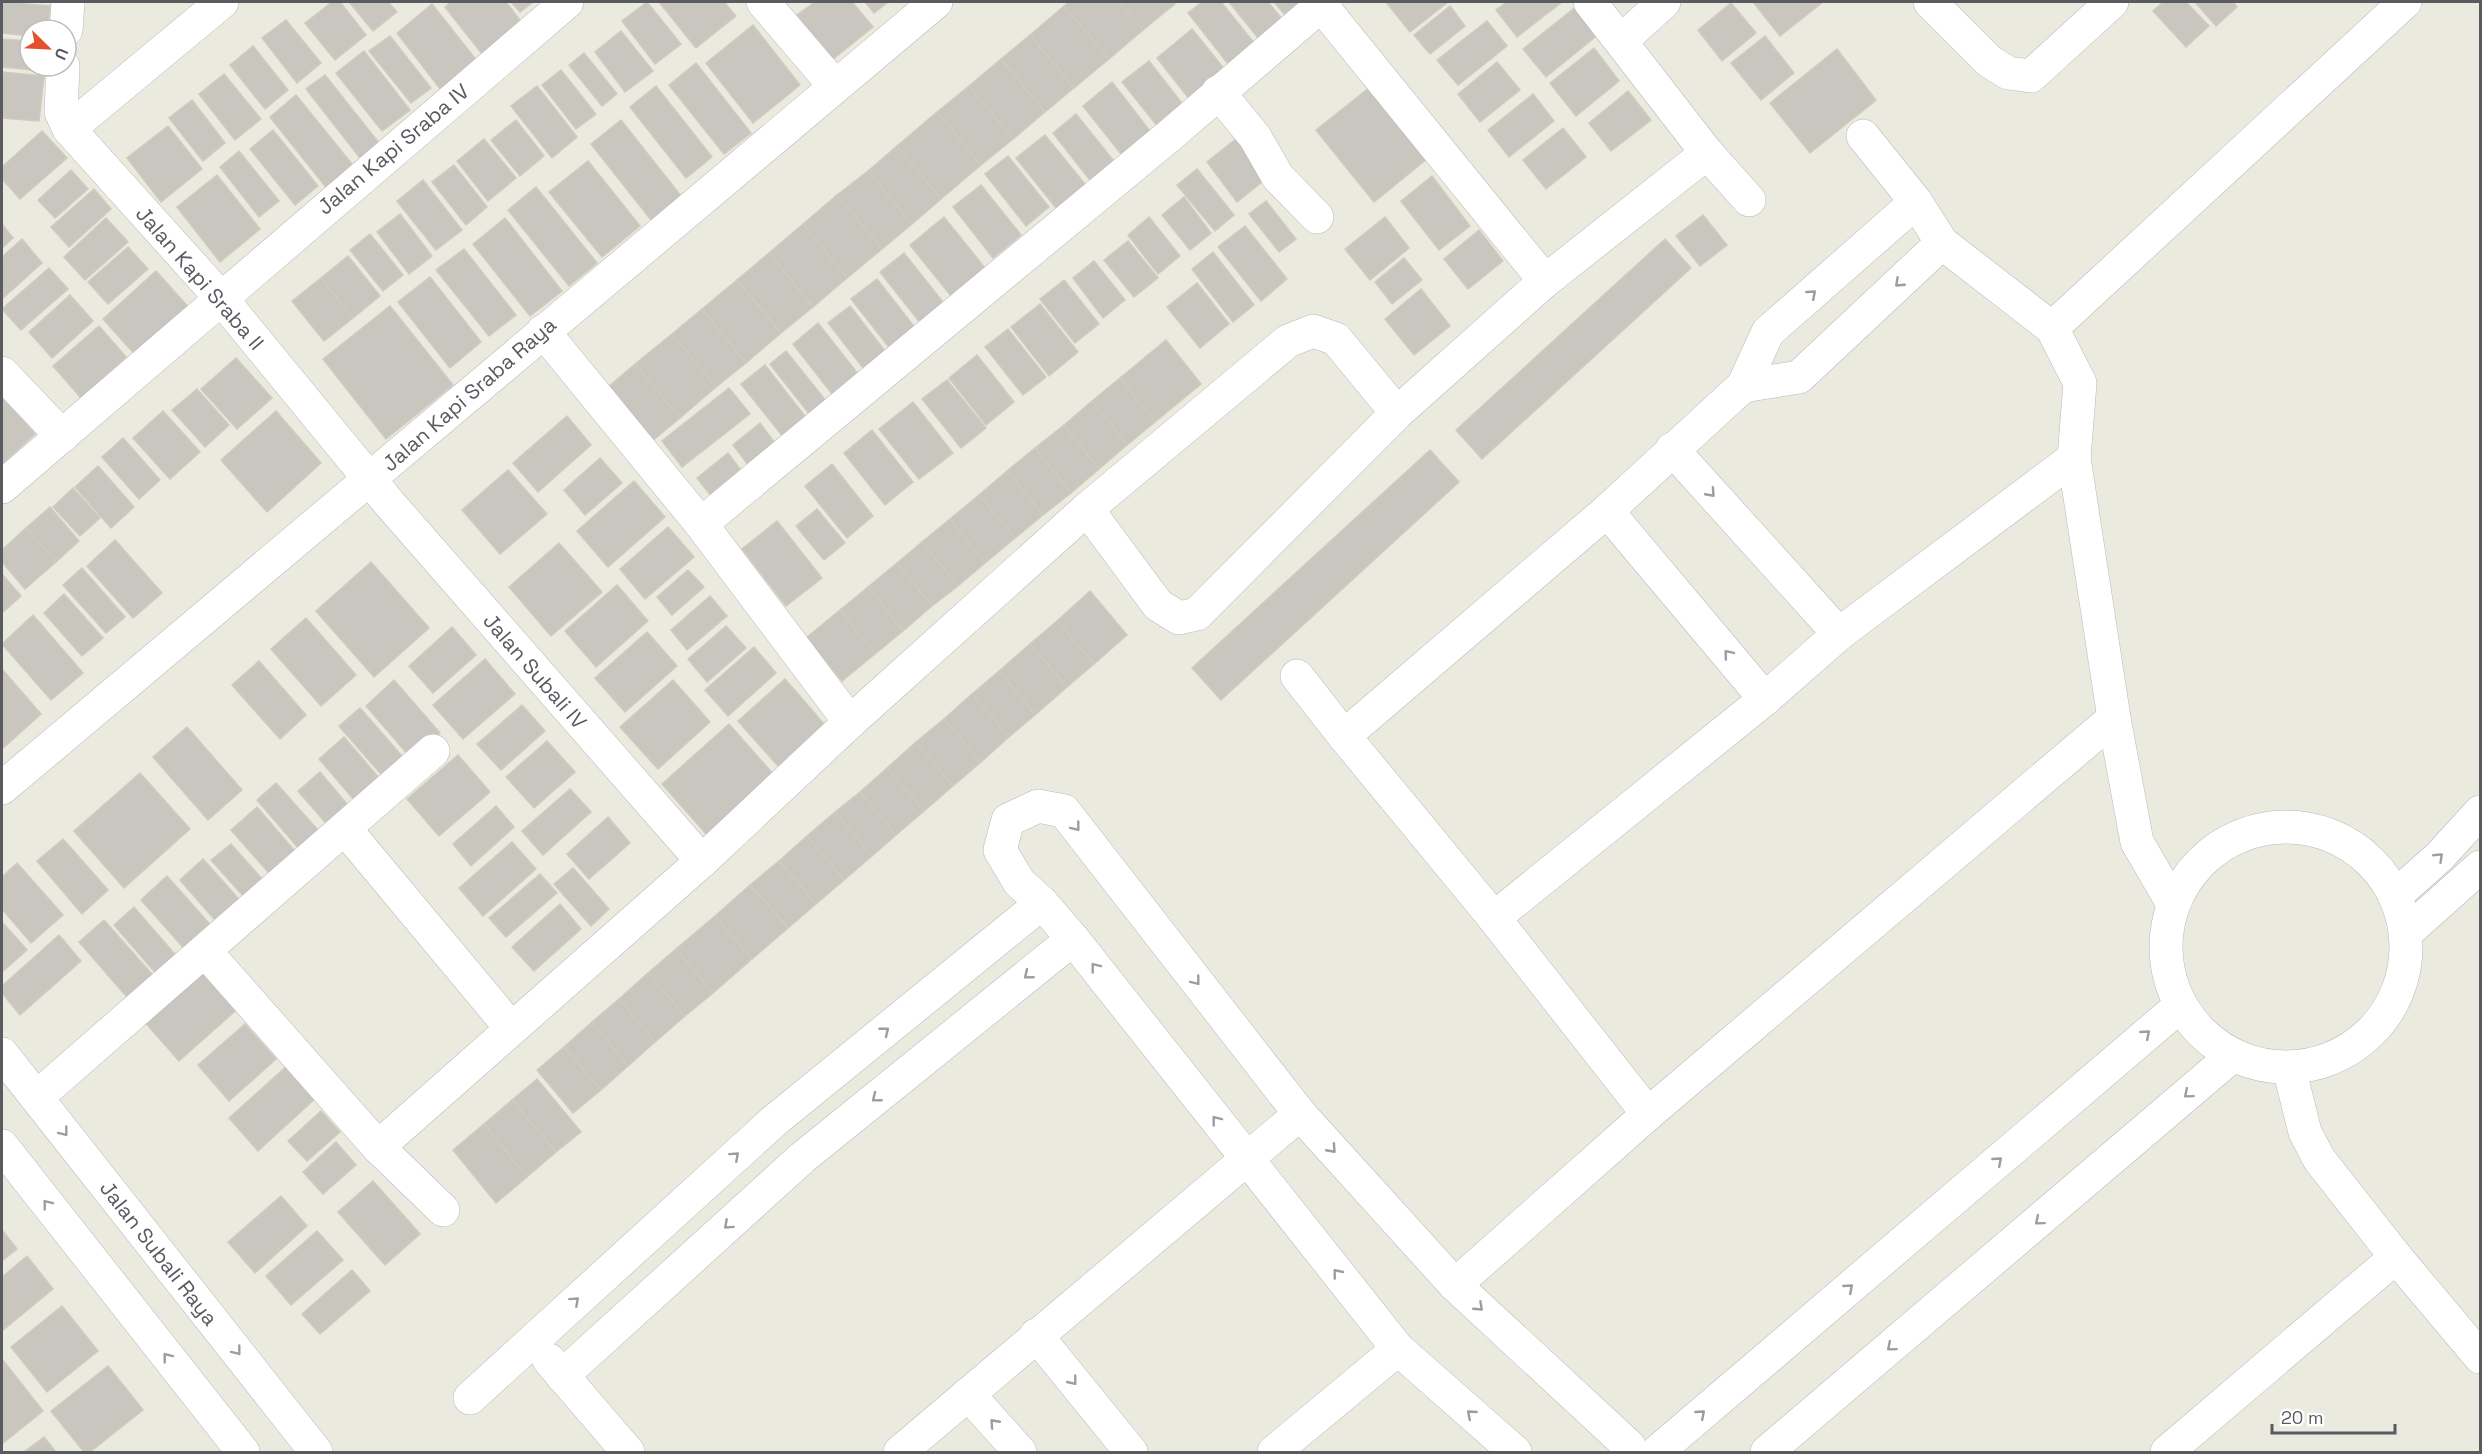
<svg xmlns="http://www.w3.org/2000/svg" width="2482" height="1454" font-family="'Space Grotesk',sans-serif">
	<rect width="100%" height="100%" fill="#ebeadf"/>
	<!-- building -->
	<g fill="#c8c6bf" stroke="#cfccbe" stroke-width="1.5">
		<polygon points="2,2 50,6 48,30 30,30 30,36 2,33"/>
		<polygon points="332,2 340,2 366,35 335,60 305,23"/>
		<polygon points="349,2 388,2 397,12 373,31"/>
		<polygon points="451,2 506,2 526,28 486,59 445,7"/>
		<polygon points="511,2 533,2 520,12"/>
		<polygon points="647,2 681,44 655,64 622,21"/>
		<polygon points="659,2 724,2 736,16 696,48"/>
		<polygon points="815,2 852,2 873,27 832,60 797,15"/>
		<polygon points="865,2 888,2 874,13"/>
		<polygon points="1069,2 1119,2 1143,30 1109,59 1064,6"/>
		<polygon points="1119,2 1173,2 1175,4 1143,30"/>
		<polygon points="1202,2 1221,2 1255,44 1229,65 1188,13"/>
		<polygon points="1229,2 1268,2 1287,25 1263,44"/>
		<polygon points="1274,2 1304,2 1286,16"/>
		<polygon points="1386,2 1448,2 1410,32"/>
		<polygon points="1507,2 1562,2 1517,37 1496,10"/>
		<polygon points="1753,2 1823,2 1780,36"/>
		<polygon points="2163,2 2186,2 2209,26 2186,47 2153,11"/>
		<polygon points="2195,2 2233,2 2237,7 2216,26"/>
		<polygon points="1731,3 1756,33 1722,61 1698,30"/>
		<polygon points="432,4 477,61 441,90 397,33"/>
		<polygon points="1064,6 1109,59 1074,88 1030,35"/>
		<polygon points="1450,6 1465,26 1430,54 1414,35"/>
		<polygon points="1577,6 1599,34 1546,77 1523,49"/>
		<polygon points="286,20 321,63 297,83 262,38"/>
		<polygon points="1487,21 1507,46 1458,85 1437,60"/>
		<polygon points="753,25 800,85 753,123 706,63"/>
		<polygon points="1192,29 1230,76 1194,105 1157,58"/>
		<polygon points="621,31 653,71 625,92 595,52"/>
		<polygon points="1030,35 1074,88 1045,112 1001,59"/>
		<polygon points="390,36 431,88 411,103 369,51"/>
		<polygon points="1765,36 1794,73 1761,100 1731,63"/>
		<polygon points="2,39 30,41 30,66 44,66 43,71 2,67"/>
		<polygon points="253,46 288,90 265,109 230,65"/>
		<polygon points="1594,48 1619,81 1576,116 1550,83"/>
		<polygon points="1837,49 1876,100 1810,153 1770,103"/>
		<polygon points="364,51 410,110 382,131 336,73"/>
		<polygon points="584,53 617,94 602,106 569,65"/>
		<polygon points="1001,59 1045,112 1013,139 969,86"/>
		<polygon points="1149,61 1188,111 1162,132 1122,82"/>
		<polygon points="1497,62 1520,90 1480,122 1458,94"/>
		<polygon points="696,63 751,133 724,154 669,85"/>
		<polygon points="561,70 596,114 576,129 542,85"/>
		<polygon points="2,72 44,76 39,121 2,118"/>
		<polygon points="224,74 261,119 235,140 199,94"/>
		<polygon points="325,75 379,143 360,158 306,89"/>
		<polygon points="1112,82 1154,136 1125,159 1083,106"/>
		<polygon points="537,86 577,137 552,158 511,106"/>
		<polygon points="656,86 712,157 686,178 630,107"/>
		<polygon points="969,86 1013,139 981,165 937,112"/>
		<polygon points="1370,87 1427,159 1374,202 1316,130"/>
		<polygon points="1628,91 1651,120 1611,151 1589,123"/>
		<polygon points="1533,94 1554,121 1509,157 1488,130"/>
		<polygon points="296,95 356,169 329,191 270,117"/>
		<polygon points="192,100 225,143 203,161 169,118"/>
		<polygon points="937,112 981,165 941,199 897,146"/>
		<polygon points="1076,114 1121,170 1097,189 1053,133"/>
		<polygon points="516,120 544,156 520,176 491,140"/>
		<polygon points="621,120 685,201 655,225 591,144"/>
		<polygon points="168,126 202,169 161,202 127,158"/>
		<polygon points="1563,128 1586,157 1546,189 1523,160"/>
		<polygon points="273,130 318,186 295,205 250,149"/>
		<polygon points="42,131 67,158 20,199 2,179 2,167"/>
		<polygon points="1045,135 1093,194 1064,218 1016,158"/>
		<polygon points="484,139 516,178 488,201 457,161"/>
		<polygon points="1236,139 1267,178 1237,202 1207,162"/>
		<polygon points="897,146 941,199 912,224 868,171"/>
		<polygon points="239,151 279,201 259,217 220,167"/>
		<polygon points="1008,156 1049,207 1026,226 985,174"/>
		<polygon points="588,161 640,226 602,257 549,192"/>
		<polygon points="454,165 487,207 466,225 432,182"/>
		<polygon points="1197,169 1234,215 1215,231 1177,185"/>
		<polygon points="71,170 88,189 55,218 38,200"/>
		<polygon points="868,171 912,224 882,249 837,195"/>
		<polygon points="217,175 260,229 220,262 177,207"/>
		<polygon points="1432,176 1470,226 1439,250 1401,201"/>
		<polygon points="423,180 462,230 436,250 397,201"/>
		<polygon points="981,185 1021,235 993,258 953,207"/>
		<polygon points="536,187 597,263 569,286 508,210"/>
		<polygon points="94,189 111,209 69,247 51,227"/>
		<polygon points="837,195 882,249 847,278 803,224"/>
		<polygon points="1184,197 1211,233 1190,250 1162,215"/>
		<polygon points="1266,201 1296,239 1279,252 1249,214"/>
		<polygon points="400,214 432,256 409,274 377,232"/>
		<polygon points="1703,215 1727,245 1700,266 1676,236"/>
		<polygon points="944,217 994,279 959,306 910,245"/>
		<polygon points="1149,217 1180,256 1158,274 1128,235"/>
		<polygon points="1385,217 1409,248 1370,280 1345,249"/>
		<polygon points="106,218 128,242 85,280 64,257"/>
		<polygon points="505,218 562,291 530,316 473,244"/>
		<polygon points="2,224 13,238 2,248"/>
		<polygon points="803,224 847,278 813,307 769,253"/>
		<polygon points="1245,226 1287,279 1261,301 1218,247"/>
		<polygon points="1479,230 1503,261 1468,289 1444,259"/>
		<polygon points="370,234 403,275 383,291 350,250"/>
		<polygon points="22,239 42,263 2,299 2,257"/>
		<polygon points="1665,239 1691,268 1482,459 1456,430"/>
		<polygon points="1128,241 1158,278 1134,297 1104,260"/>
		<polygon points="128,247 148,269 108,304 88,282"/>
		<polygon points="464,249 516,315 489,336 436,270"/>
		<polygon points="1213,252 1254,305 1233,322 1192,269"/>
		<polygon points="769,253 813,307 781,333 737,280"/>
		<polygon points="904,253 950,311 926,330 880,272"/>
		<polygon points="348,256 380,296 353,318 321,278"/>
		<polygon points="1404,258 1422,280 1392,304 1375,282"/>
		<polygon points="1094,261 1125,300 1103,318 1073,278"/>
		<polygon points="49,268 68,289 21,330 2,309"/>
		<polygon points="156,271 191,310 138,358 103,319"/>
		<polygon points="430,277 481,342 450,368 398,302"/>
		<polygon points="321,278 353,318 324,341 292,301"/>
		<polygon points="877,279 923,338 898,359 851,299"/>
		<polygon points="737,280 781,333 746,363 702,309"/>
		<polygon points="1064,280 1099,324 1075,343 1040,299"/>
		<polygon points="1197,283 1229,324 1200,348 1167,307"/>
		<polygon points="1421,289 1450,326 1414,355 1385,319"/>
		<polygon points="70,295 93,321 52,358 29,332"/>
		<polygon points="1040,304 1078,352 1049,376 1011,327"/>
		<polygon points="390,306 453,385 386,439 323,359"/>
		<polygon points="850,306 893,361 871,378 828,323"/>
		<polygon points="702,309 746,363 716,387 672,334"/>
		<polygon points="818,323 862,379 836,399 793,344"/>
		<polygon points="99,326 126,357 81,398 53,366"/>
		<polygon points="1008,329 1046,377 1023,395 985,347"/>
		<polygon points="672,334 716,387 680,418 635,364"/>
		<polygon points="1166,340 1201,384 1155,422 1120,378"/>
		<polygon points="786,351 831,407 814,420 770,364"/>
		<polygon points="977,355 1014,402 986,425 949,378"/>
		<polygon points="236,358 272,398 237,429 201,389"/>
		<polygon points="635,364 680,418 651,442 607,388"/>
		<polygon points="765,365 812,425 788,443 741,384"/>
		<polygon points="1120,378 1155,422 1127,445 1092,401"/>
		<polygon points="947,380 986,428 961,448 922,399"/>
		<polygon points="729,388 750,414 682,467 662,441"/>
		<polygon points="197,389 229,425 205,447 172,410"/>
		<polygon points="4,399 35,434 2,464 2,401"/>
		<polygon points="1092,401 1127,445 1099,469 1064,425"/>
		<polygon points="913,402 953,453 919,479 879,429"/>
		<polygon points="163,411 200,452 170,479 133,438"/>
		<polygon points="276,411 321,463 267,512 221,460"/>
		<polygon points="567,416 591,445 538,492 513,463"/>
		<polygon points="760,423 784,455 757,477 733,445"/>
		<polygon points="1064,425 1099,469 1071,493 1035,448"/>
		<polygon points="872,430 913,482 885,505 844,453"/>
		<polygon points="123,438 160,480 139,499 102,457"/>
		<polygon points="1035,448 1071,493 1043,515 1007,471"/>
		<polygon points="1430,450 1459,482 1221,700 1192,668"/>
		<polygon points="728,453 746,477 715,501 697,478"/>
		<polygon points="600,458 622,483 585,515 564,490"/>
		<polygon points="832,464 873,516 847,538 805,486"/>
		<polygon points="98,466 134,507 111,528 75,487"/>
		<polygon points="508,470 547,514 500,554 462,510"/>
		<polygon points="1007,471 1043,515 1015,538 979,495"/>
		<polygon points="634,481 665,517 608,567 577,531"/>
		<polygon points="73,488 100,518 80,536 53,507"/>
		<polygon points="979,495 1015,538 985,563 950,519"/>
		<polygon points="50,507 79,541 56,562 26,528"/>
		<polygon points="817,509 845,543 824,560 796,526"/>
		<polygon points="950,519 985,563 958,586 922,542"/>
		<polygon points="777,521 822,578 786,606 742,549"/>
		<polygon points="668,527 694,557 645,599 620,569"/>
		<polygon points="26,528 56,562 25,589 2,562 2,550"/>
		<polygon points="115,540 162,593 133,618 87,566"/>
		<polygon points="922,542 958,586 932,606 897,563"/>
		<polygon points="559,543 602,592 551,636 509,587"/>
		<polygon points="371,562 429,628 374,677 316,611"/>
		<polygon points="897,563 932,606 903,631 868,587"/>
		<polygon points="82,568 125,617 106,633 63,585"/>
		<polygon points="688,570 704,587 672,615 657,597"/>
		<polygon points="2,574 21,596 2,613"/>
		<polygon points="617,585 648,621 596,667 565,631"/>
		<polygon points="868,587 903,631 875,654 840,610"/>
		<polygon points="1090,591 1127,635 1094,664 1057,621"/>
		<polygon points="64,594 103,638 82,656 44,613"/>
		<polygon points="710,596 727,616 687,650 671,630"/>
		<polygon points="840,610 875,654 842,681 806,638"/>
		<polygon points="33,615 83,673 51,700 2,644"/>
		<polygon points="306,618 356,675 321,706 271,649"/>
		<polygon points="1057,621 1094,664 1067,687 1030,644"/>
		<polygon points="726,626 746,648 707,682 688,659"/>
		<polygon points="452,627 476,655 433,693 409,666"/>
		<polygon points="647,632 677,666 625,712 595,678"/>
		<polygon points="1030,644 1067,687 1035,715 999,671"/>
		<polygon points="754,647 776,673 728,716 705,690"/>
		<polygon points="485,659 515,694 463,739 433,705"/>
		<polygon points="259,661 306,715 280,739 232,685"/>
		<polygon points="2,669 41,714 2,749"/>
		<polygon points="999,671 1035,715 1009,737 972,694"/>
		<polygon points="785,679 824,724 778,766 738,721"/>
		<polygon points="394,680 440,733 411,758 366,706"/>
		<polygon points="673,680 710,722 658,769 620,727"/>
		<polygon points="972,694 1009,737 981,762 944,719"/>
		<polygon points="522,705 545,731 501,770 477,744"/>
		<polygon points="360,708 408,763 387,781 339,726"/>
		<polygon points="944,719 981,762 953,786 916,742"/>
		<polygon points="729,724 774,775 707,835 662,784"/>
		<polygon points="187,727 242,790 208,820 153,757"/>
		<polygon points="344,737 380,779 355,801 319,759"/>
		<polygon points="547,741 575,772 534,808 506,777"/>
		<polygon points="916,742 953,786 924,811 887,768"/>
		<polygon points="458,755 490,792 439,836 407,799"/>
		<polygon points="887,768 924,811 896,835 860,792"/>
		<polygon points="320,772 352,810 331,829 298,791"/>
		<polygon points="140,773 190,829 124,888 74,831"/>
		<polygon points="276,783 326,839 306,857 257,800"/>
		<polygon points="570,789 591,812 543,855 522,831"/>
		<polygon points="860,792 896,835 872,856 835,812"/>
		<polygon points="496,806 514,827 471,866 453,844"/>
		<polygon points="257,807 300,857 274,879 231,830"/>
		<polygon points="835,812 872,856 844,880 807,836"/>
		<polygon points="608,817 630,843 589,879 567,854"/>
		<polygon points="807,836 844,880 816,904 779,861"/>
		<polygon points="63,839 108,890 82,914 37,861"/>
		<polygon points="512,842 536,869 483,916 459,888"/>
		<polygon points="231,844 263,880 244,897 211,860"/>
		<polygon points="203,859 245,906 221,927 180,880"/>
		<polygon points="779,861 816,904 788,928 750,885"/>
		<polygon points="17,863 63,915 31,943 2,909 2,877"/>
		<polygon points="573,868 609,909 591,926 554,884"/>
		<polygon points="540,874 557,893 506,937 489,918"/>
		<polygon points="167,876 214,929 188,953 141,900"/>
		<polygon points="750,885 788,928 752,959 715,916"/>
		<polygon points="560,904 581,929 534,971 512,947"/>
		<polygon points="134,907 179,959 159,977 114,925"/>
		<polygon points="715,916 752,959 713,993 676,949"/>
		<polygon points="104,920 158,981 133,1004 79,942"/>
		<polygon points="2,922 27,950 2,972"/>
		<polygon points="59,935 81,961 20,1015 2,993 2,986"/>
		<polygon points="676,949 713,993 685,1016 648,973"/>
		<polygon points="208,963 243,1004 179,1061 143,1020"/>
		<polygon points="648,973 685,1016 655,1042 619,999"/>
		<polygon points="619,999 655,1042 628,1066 592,1022"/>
		<polygon points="592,1022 628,1066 601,1090 564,1047"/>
		<polygon points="245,1024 276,1059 229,1101 198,1065"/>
		<polygon points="564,1047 601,1090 573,1113 537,1070"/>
		<polygon points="288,1065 317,1097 258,1151 229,1118"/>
		<polygon points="537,1079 581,1132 556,1152 512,1100"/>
		<polygon points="512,1100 556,1152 527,1177 484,1124"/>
		<polygon points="321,1111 340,1132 307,1161 288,1141"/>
		<polygon points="484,1124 527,1177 496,1203 453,1150"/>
		<polygon points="336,1142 356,1165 323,1194 303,1172"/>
		<polygon points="373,1181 420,1234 385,1265 338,1212"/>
		<polygon points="281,1196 307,1226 255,1273 228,1242"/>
		<polygon points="2,1230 17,1249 2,1261"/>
		<polygon points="317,1231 343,1260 291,1305 266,1276"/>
		<polygon points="27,1256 53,1289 2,1331 2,1277"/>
		<polygon points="352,1270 370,1291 320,1334 302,1314"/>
		<polygon points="62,1306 98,1351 47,1392 11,1347"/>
		<polygon points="2,1359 43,1411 2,1444"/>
		<polygon points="108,1366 143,1410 90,1452 84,1452 51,1411"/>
		<polygon points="44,1437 56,1452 24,1452"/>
	</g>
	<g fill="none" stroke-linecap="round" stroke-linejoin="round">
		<!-- minor casing -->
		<g stroke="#b7b9be" stroke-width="34">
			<g id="minor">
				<polyline points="763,2 834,85"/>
				<polyline points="1590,2 1707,153 1749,200"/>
				<polyline points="1930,2 1989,61 2008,73 2031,76 2112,2"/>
				<polyline points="1321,5 1545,281"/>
				<polyline points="66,30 68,2"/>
				<polyline points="1621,41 1664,2"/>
				<polyline points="63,66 61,112 69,129 220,297 389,503 702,861"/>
				<polyline points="1218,92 1255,137 1278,177 1317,217"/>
				<polyline points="69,129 222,2"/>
				<polyline points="1863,136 1916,202 1942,243 2052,328"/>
				<polyline points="1916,202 1768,332 1743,386 1799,377 1942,243"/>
				<polyline points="543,331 701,524 850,722"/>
				<polyline points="2,373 62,436"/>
				<polyline points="1672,449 1839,634"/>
				<polyline points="2,487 567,2"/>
				<polyline points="1087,509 1158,605 1179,618 1197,614 1397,413 1545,281 1707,153"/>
				<polyline points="1607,511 1765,699"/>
				<polyline points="701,524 1169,136 1325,2"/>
				<polyline points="1297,676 1344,736"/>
				<circle cx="2286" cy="947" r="120"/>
				<polyline points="346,830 511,1028"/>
				<polyline points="2395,896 2439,857 2480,812"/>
				<polyline points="2173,904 2137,842 2114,718 2074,458 2080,383 2052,328 2405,2"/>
				<polyline points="1494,918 1765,699 1839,634 2074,458"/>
				<polyline points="2406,933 2480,867"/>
				<polyline points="205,951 378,1147"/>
				<polyline points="2,1054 316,1452"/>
				<polyline points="2289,1068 2305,1132 2319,1159 2396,1257 2480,1357"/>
				<polyline points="37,1097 433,751"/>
				<polyline points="1648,1114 1494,918 1344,736 1607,511 1743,386"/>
				<polyline points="2,1146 243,1452"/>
				<polyline points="443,1210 378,1147 702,861 850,722 1087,509 1288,341 1313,331 1336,339 1397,413"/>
				<polyline points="1455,1285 1648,1114 2114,718"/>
				<polyline points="1036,1335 1131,1452"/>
				<polyline points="549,1360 628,1452"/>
				<polyline points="562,1376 802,1158 1073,939"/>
				<polyline points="968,1394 1020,1452"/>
				<polyline points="470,1398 774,1121 1042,903"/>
				<polyline points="900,1452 1300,1114"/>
				<polyline points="1274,1452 1398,1349"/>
				<polyline points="1515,1452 1398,1349 1073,939 1042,903 1019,882 1000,850 1008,820 1038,806 1064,811 1300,1114 1455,1285 1629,1446"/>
				<polyline points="1657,1452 2180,1006"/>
				<polyline points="1767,1452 2232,1056"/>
				<polyline points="2167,1452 2396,1257"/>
			</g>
		</g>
		<!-- tertiary casing -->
		<g stroke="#b7b9be" stroke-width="34">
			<polyline id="tertiary" points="2,788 936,2"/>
		</g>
		<!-- minor -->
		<use href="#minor" stroke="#fff" stroke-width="33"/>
		<!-- tertiary -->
		<use href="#tertiary" stroke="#fff" stroke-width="33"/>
	</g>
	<!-- one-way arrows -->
	<defs><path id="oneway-chevron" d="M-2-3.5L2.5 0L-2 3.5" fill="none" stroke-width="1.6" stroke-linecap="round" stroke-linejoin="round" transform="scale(1.5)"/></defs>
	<g stroke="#9b9da0">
		<use href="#oneway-chevron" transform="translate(1899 283) rotate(137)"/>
		<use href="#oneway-chevron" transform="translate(1812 294) rotate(-41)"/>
		<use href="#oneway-chevron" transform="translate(1711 493) rotate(48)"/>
		<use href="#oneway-chevron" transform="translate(1728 654) rotate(-130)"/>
		<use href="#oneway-chevron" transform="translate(1076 827) rotate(52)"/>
		<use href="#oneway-chevron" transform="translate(2439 857) rotate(-44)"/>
		<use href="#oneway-chevron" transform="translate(1095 967) rotate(-128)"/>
		<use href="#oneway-chevron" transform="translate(1028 975) rotate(141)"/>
		<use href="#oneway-chevron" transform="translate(1196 981) rotate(52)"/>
		<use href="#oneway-chevron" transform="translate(885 1031) rotate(-39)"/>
		<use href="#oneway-chevron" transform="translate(2146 1034) rotate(-41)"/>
		<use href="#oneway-chevron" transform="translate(2188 1094) rotate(140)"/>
		<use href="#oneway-chevron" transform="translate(876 1098) rotate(141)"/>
		<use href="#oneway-chevron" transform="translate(1216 1120) rotate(-128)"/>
		<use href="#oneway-chevron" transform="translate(64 1132) rotate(52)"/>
		<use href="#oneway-chevron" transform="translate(1332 1149) rotate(48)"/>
		<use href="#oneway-chevron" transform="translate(735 1156) rotate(-42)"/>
		<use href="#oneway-chevron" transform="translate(1998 1161) rotate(-41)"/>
		<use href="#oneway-chevron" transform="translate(47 1204) rotate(-128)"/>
		<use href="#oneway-chevron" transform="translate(2039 1221) rotate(140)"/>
		<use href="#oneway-chevron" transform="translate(728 1225) rotate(138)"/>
		<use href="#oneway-chevron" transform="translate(1337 1273) rotate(-129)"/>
		<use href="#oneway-chevron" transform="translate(1849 1288) rotate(-41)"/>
		<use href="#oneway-chevron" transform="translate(575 1301) rotate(-42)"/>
		<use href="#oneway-chevron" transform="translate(1479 1307) rotate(43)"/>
		<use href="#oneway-chevron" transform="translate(1891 1347) rotate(140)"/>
		<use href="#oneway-chevron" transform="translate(237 1351) rotate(52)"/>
		<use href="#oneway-chevron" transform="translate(167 1357) rotate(-128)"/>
		<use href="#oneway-chevron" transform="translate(1073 1381) rotate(51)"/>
		<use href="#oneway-chevron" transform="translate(1471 1414) rotate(-139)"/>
		<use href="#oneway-chevron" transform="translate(1701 1414) rotate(-41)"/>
		<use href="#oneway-chevron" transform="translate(994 1423) rotate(-132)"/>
	</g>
	<g text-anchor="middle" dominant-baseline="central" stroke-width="4.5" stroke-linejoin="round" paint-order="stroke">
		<!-- street labels -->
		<g font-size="21" fill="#585b60" stroke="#fff">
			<text transform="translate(393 149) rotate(-40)">Jalan Kapi Sraba IV</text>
			<text transform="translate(200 278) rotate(49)">Jalan Kapi Sraba II</text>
			<text transform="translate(469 394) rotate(-41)">Jalan Kapi Sraba Raya</text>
			<text transform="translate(535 671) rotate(49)">Jalan Subali IV</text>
			<text transform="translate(159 1253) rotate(52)">Jalan Subali Raya</text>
		</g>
	</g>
	<!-- border -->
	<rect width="2482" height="1454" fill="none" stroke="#585b60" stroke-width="6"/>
	<!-- north arrow -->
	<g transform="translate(48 48) rotate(114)"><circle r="28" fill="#ffffff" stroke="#bcbdbf" stroke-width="1.5"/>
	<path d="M0-4.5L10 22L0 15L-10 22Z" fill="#e2502e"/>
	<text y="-9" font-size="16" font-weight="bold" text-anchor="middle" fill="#585b60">U</text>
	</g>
	<!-- scale -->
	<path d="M2272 1424v9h123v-9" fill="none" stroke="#585b60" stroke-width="3"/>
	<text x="2281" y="1424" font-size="18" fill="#585b60" stroke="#ffffff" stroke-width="4.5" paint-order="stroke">20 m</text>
</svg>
